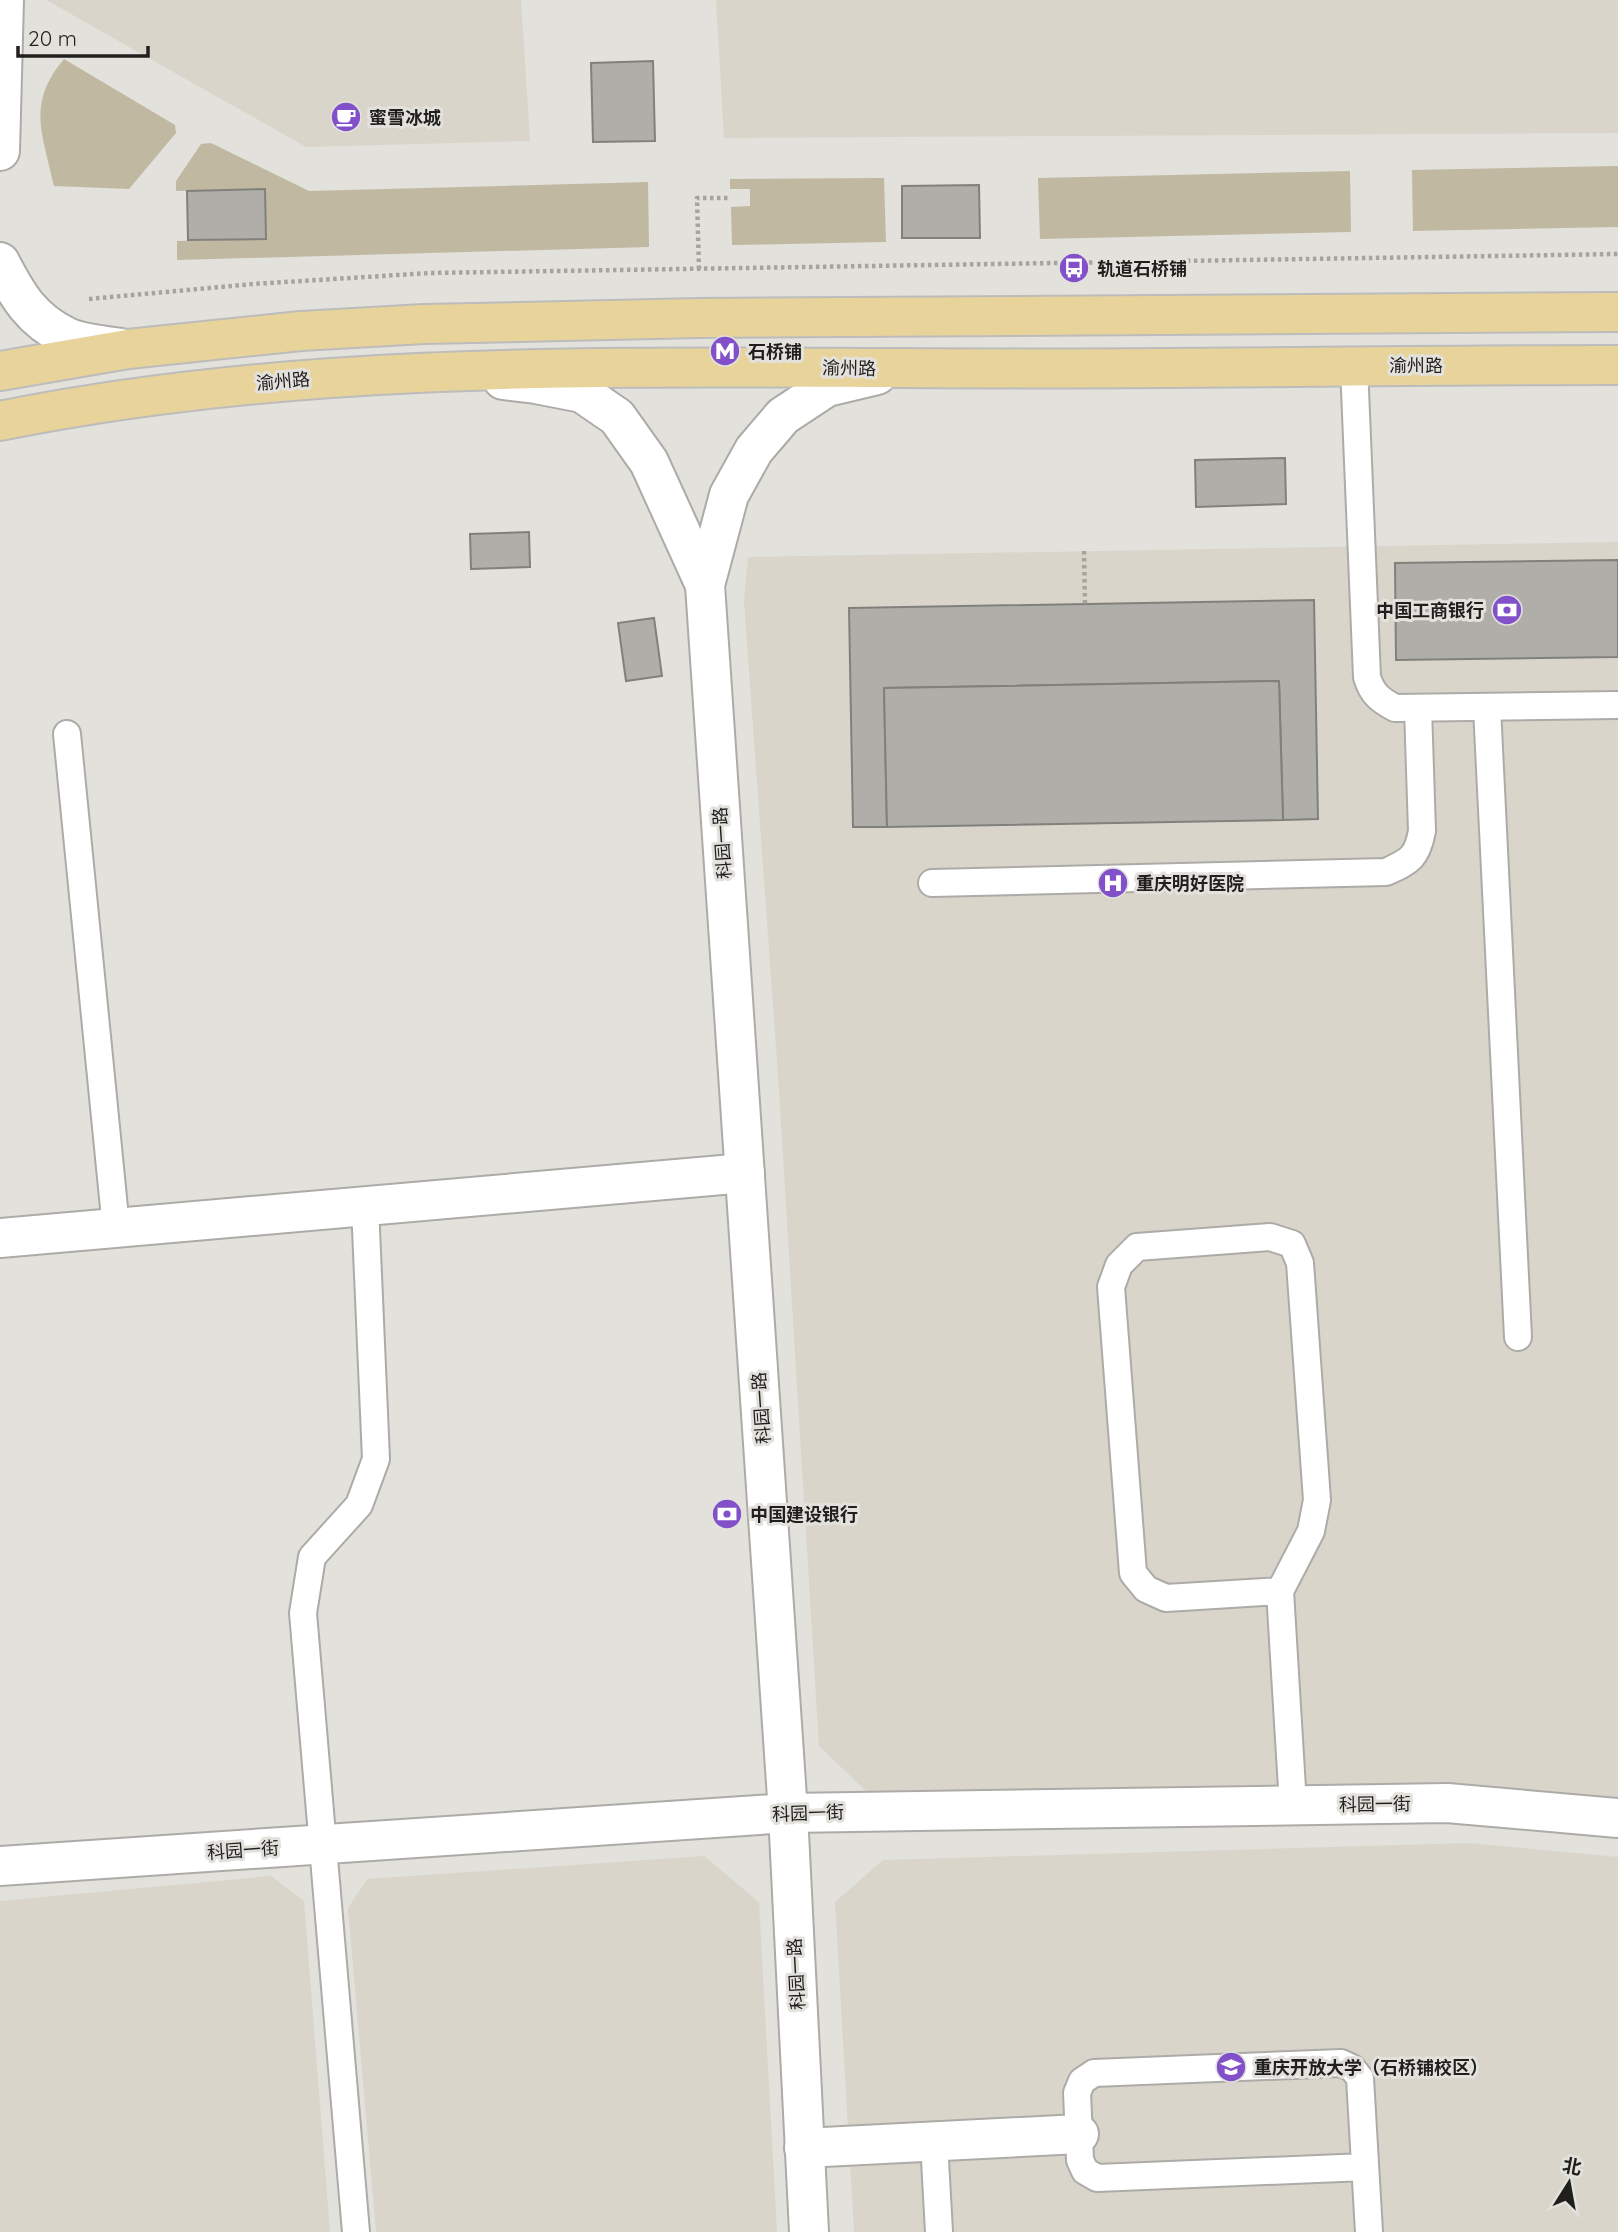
<svg xmlns="http://www.w3.org/2000/svg" width="1618" height="2232" font-family="Quicksand,'Noto Sans SC',sans-serif">
	<rect width="100%" height="100%" fill="#e2e1dc"/>
	<!-- built -->
	<g fill="#d9d5ca">
		<polygon points="46,0 521,0 530,141 306,147"/>
		<polygon points="716,0 1618,0 1618,133 724,138"/>
		<polygon points="1618,542 1618,1799 871,1796 819,1746 778,1075 744,602 748,557"/>
		<polygon points="1469,1843 1618,1857 1618,2232 854,2232 835,1902 883,1860"/>
		<polygon points="704,1856 759,1902 777,2232 376,2232 348,1908 367,1879"/>
		<polygon points="271,1876 304,1901 330,2232 0,2232 0,1901"/>
	</g>
	<!-- green -->
	<g fill="#c1b8a1">
		<path d="M64,59L175,125L176,133L129,189L54,186C43,134 26,104 64,59Z"/>
		<polygon points="211,143 309,191 648,182 649,247 177,260 177,241 265,239 264,189 176,191 176,181 201,144"/>
		<polygon points="1618,166 1618,227 1413,231 1412,170"/>
		<polygon points="1350,171 1351,232 1040,239 1038,178"/>
		<polygon points="884,178 886,242 732,245 731,207 750,206 750,189 730,189 730,179"/>
	</g>
	<!-- building -->
	<g fill="#afaea9" stroke="#81807c" stroke-width="2">
		<polygon points="653,61 655,141 593,142 591,63"/>
		<polygon points="979,185 980,238 902,238 902,186"/>
		<polygon points="265,189 266,239 188,240 187,191"/>
		<polygon points="1285,458 1286,504 1196,507 1195,460"/>
		<polygon points="529,532 530,567 471,569 470,534"/>
		<polygon points="1618,560 1618,657 1396,660 1395,563"/>
		<polygon points="1314,600 1318,819 1283,820 1279,681 884,688 887,827 853,827 849,608"/>
		<polygon points="654,618 662,676 626,681 618,623"/>
		<polygon points="1279,681 1283,820 887,827 884,688"/>
	</g>
	<g fill="none" stroke-linecap="round" stroke-linejoin="round">
		<!-- service casing -->
		<g stroke="#adaba7" stroke-width="30">
			<g id="service">
				<path d="M1354,366L1367,677C1372,694 1380,700 1395,708L1618,705"/>
				<polyline points="1487,708 1518,1337"/>
				<polyline points="67,734 116,1228"/>
				<path d="M932,883L1386,872C1410,861 1417,858 1422,831L1418,708"/>
				<polyline points="1280,1591 1166,1598 1146,1589 1133,1573 1111,1287 1119,1265 1137,1247 1270,1237 1292,1244 1300,1263 1317,1500 1311,1531 1280,1591 1293,1805"/>
				<polyline points="934,2142 939,2232"/>
				<polyline points="1365,2167 1097,2178 1085,2171 1080,2160 1077,2093 1082,2081 1094,2073 1341,2063 1352,2068 1360,2078 1369,2232"/>
				<polyline points="356,2232 303,1613 312,1557 359,1505 376,1459 365,1206"/>
			</g>
		</g>
		<!-- minor casing -->
		<g stroke="#adaba7" stroke-width="42">
			<g id="minor">
				<polyline points="0,1238 745,1173"/>
				<polyline points="0,1866 788,1813 1447,1803 1618,1818"/>
				<polyline points="804,2148 1079,2134"/>
			</g>
		</g>
		<!-- tertiary casing -->
		<g stroke="#adaba7" stroke-width="42">
			<g id="tertiary">
				<polyline points="0,151 4,0"/>
				<path d="M0,262C17,295 31,320 67,337C84,345 108,345 126,349"/>
				<polyline points="503,380 536,384 582,393 617,417 649,462 705,585"/>
				<polyline points="809,2232 788,1813 705,585 729,495 754,450 783,416 827,387 877,375"/>
			</g>
		</g>
		<!-- primary casing -->
		<g stroke="#bcbcbc" stroke-width="42">
			<g id="primary">
				<polyline points="0,371 128,349 301,331 424,324 700,318 1618,312"/>
				<path d="M0,421C297,361 600,367 901,368C1140,370 1379,365 1618,365"/>
			</g>
		</g>
		<!-- path -->
		<g stroke="#a5a4a0" stroke-width="4.5" stroke-dasharray="3.5 3.5" stroke-linecap="butt">
			<polyline points="699,269 697,198 731,198"/>
			<polyline points="89,299 253,284 430,273 1618,254"/>
			<polyline points="1084,551 1085,604"/>
		</g>
		<!-- service -->
		<use href="#service" stroke="#fff" stroke-width="26"/>
		<!-- minor -->
		<use href="#minor" stroke="#fff" stroke-width="38"/>
		<!-- tertiary -->
		<use href="#tertiary" stroke="#fff" stroke-width="38"/>
		<!-- primary -->
		<use href="#primary" stroke="#e8d49b" stroke-width="38"/>
	</g>
	<!-- icons -->
	<defs>
		<g id="cafe-disc" transform="scale(1.575)"><circle r="9.5" fill="#8251c9" stroke="#e2e1dc"/><path d="M-5.5-4.5H6V0H3Q3 3.5 0 3.5H-2.5Q-5.5 3.5-5.5 0ZM3-3.2v2h1.7v-2ZM-6 4.5H4V6H-6Z" fill="#fff"/></g>
		<g id="bus-disc" transform="scale(1.575)"><circle r="9.5" fill="#8251c9" stroke="#e2e1dc"/><path d="M-5-6H5V4H4V6H2V4H-2V6H-4V4H-5ZM-3.5-4V0h7V-4ZM-3.5 1.2v1.5H-2V1.2ZM2 1.2v1.5H3.5V1.2Z" fill="#fff"/></g>
		<g id="metro-disc" transform="scale(1.575)"><circle r="9.5" fill="#8251c9" stroke="#e2e1dc"/><path d="M-5.5 5V-5H-3L0 0L3-5H5.5V5H3V-.5L0 4L-3-.5V5Z" fill="#fff"/></g>
		<g id="bank-disc" transform="scale(1.575)"><circle r="9.5" fill="#8251c9" stroke="#e2e1dc"/><path d="M-6-4H6V4H-6ZM0-2.3a2.3 2.3 0 1 0 0 4.6a2.3 2.3 0 1 0 0-4.6Z" fill="#fff"/></g>
		<g id="hospital-disc" transform="scale(1.575)"><circle r="9.5" fill="#8251c9" stroke="#e2e1dc"/><path d="M-5-5h3v3.5h4V-5h3V5h-3V1.5h-4V5h-3Z" fill="#fff"/></g>
		<g id="university-disc" transform="scale(1.575)"><circle r="9.5" fill="#8251c9" stroke="#e2e1dc"/><path d="M0-5L7-2L0 1L-7-2ZM-4 1L0 2.5L4 1V4Q0 6-4 4Z" fill="#fff"/></g>
	</defs>
	<g fill-rule="evenodd">
		<use href="#cafe-disc" x="346" y="117"/>
		<use href="#bus-disc" x="1074" y="268"/>
		<use href="#metro-disc" x="725" y="351"/>
		<use href="#bank-disc" x="1507" y="610"/>
		<use href="#hospital-disc" x="1113" y="883"/>
		<use href="#bank-disc" x="727" y="1514"/>
		<use href="#university-disc" x="1231" y="2067"/>
	</g>
	<g text-anchor="middle" dominant-baseline="central" stroke-width="6" stroke-linejoin="round" paint-order="stroke">
		<!-- poi labels -->
		<g font-size="18" font-weight="bold" fill="#201f1e" stroke="#e2e1dc" text-anchor="start">
			<text x="369" y="117">蜜雪冰城</text>
			<text x="1097" y="268">轨道石桥铺</text>
			<text x="748" y="351">石桥铺</text>
			<text x="1484" y="610" text-anchor="end">中国工商银行</text>
			<text x="1136" y="883">重庆明好医院</text>
			<text x="750" y="1514">中国建设银行</text>
			<text x="1254" y="2067">重庆开放大学（石桥铺校区）</text>
		</g>
		<!-- street labels -->
		<g font-size="18" fill="#201f1e" stroke="#e2e1dc">
			<text x="1416" y="365">渝州路</text>
			<text transform="translate(849 368) rotate(1)">渝州路</text>
			<text transform="translate(283 381) rotate(-5)">渝州路</text>
			<text transform="translate(722 843) rotate(-94)">科园一路</text>
			<text transform="translate(761 1408) rotate(-94)">科园一路</text>
			<text transform="translate(1375 1804) rotate(-1)">科园一街</text>
			<text transform="translate(808 1813) rotate(-2)">科园一街</text>
			<text transform="translate(243 1850) rotate(-4)">科园一街</text>
			<text transform="translate(796 1974) rotate(-93)">科园一路</text>
		</g>
	</g>
	<!-- north arrow -->
	<g transform="translate(1569 2183) rotate(11)" stroke="#e2e1dc" stroke-width="5" paint-order="stroke">
	<path d="M0-5L12 26L0 18L-12 26Z" fill="#201f1e"/>
	<text y="-10" font-size="19" font-weight="bold" text-anchor="middle" fill="#201f1e">北</text>
	</g>
	<!-- scale -->
	<path d="M18 46v10h130v-10" fill="none" stroke="#201f1e" stroke-width="3.5"/>
	<text x="28" y="46" font-size="21" fill="#201f1e" stroke="#e2e1dc" stroke-width="5" paint-order="stroke">20 m</text>
</svg>
